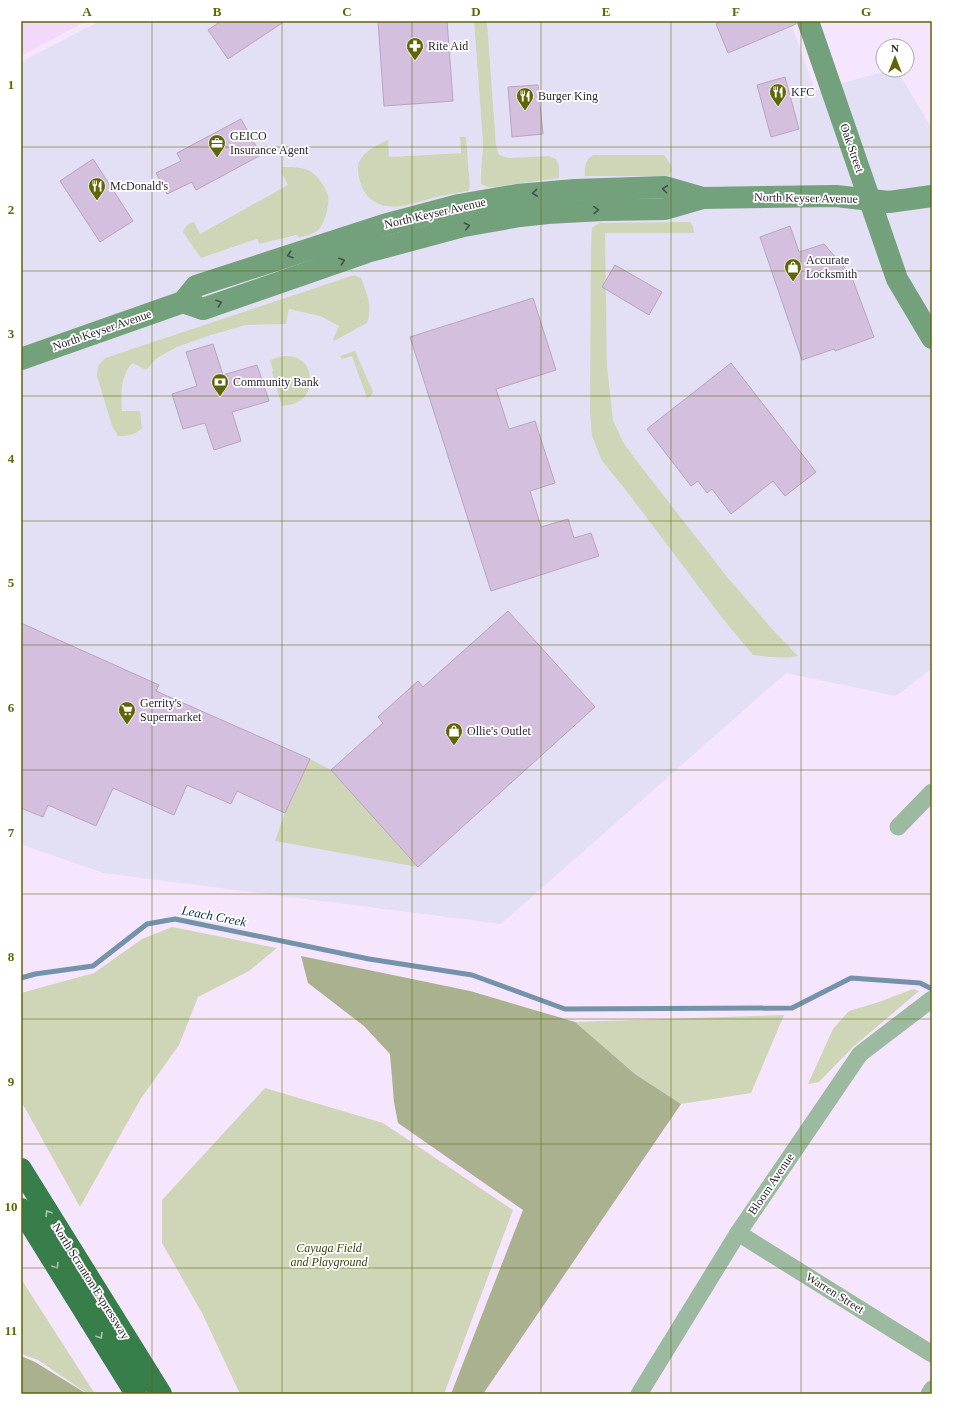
<svg xmlns="http://www.w3.org/2000/svg" width="953" height="1415" font-family="Georgia,serif">
	<rect width="100%" height="100%" fill="#f5e5fd"/>
	<!-- commercial -->
	<path fill="#e3dff4" fill-rule="evenodd" d="M100,21H474L483,143V155L480,171L481,184L488,187L559,178V165L549,156L509,158L499,155L496,145L487,21H790L815,91L890,70H897L932,129V668L896,696L786,673L501,924L103,873L21,844V62ZM460,137L466,138L470,187L468,191L453,193L365,194L359,180L358,165L389,157L461,153ZM282,167H300L328,205L325,218L317,231L299,238L298,235L259,244L257,239L201,258L194,222L200,234L289,185L281,172ZM599,223L693,233H605L607,366L613,420L623,442L639,464L728,578L774,631L798,656L771,658L753,655L723,619L628,493L602,461ZM354,275L361,278L334,341L333,339L339,326L320,316L289,309L286,324L246,325L211,335L177,347L157,358L146,370L133,363L122,379L121,395L122,411L105,358ZM300,359L307,366L310,378L272,372L273,370ZM309,759L331,770L417,866L275,841Z"/>
	<!-- built -->
	<polygon fill="#f2d9fc" points="21,21 86,21 21,56"/>
	<!-- green -->
	<g fill="#cfd6b7">
		<path d="M474,21H487L496,145L499,155L509,158L549,156L556,159L559,165V178L494,187H488L481,184C480,170 483,157 483,143Z"/>
		<path d="M460,137H466L470,187L468,191C456,193 444,195 432,198C422,201 412,204 402,206C377,210 360,196 358,171C357,154 375,146 388,140L389,157L461,153Z"/>
		<path d="M593,155H664L671,165L672,171L668,176H585C585,167 584,161 593,155Z"/>
		<path d="M282,167C291,167 301,166 310,171C317,175 324,185 327,193C331,202 325,225 317,231C313,234 304,236 299,238L297,235L259,244L257,239L201,258L183,232C185,227 188,223 194,222L200,234L288,185L281,172Z"/>
		<path d="M690,222L693,226L694,233H605L607,366L613,420L623,442L639,464L728,578L774,631L798,656C783,659 768,657 753,655L723,619L628,493L602,461L592,436L590,413L591,246L592,228L599,223Z"/>
		<path d="M354,275L361,278C367,295 373,305 367,323L334,341L333,339L339,326L320,316L289,309L286,324L246,325L211,335L177,347L157,358L146,370L133,363C120,376 121,394 122,411H140L142,428C135,435 128,436 118,436L112,426L97,376L98,366L105,358Z"/>
		<polygon points="355,351 373,392 371,396 367,398 352,356 342,359 340,356"/>
		<path d="M283,356C289,356 294,356 299,359C313,366 314,391 301,400C296,404 288,405 282,406L272,372L273,370L270,360Z"/>
		<polygon points="310,759 331,770 418,867 275,841 285,813"/>
		<polygon points="172,927 277,948 249,971 198,997 179,1045 140,1100 80,1207 21,1101 21,993 94,973 142,939"/>
		<polygon points="913,989 919,991 853,1047 819,1082 808,1084 833,1029 849,1011 879,1002"/>
		<polygon points="784,1015 751,1093 681,1104 635,1074 575,1022"/>
		<polygon points="265,1088 383,1123 513,1210 444,1394 240,1394 202,1313 162,1243 162,1200"/>
		<polygon points="21,1279 95,1394 88,1394 38,1360 21,1354"/>
	</g>
	<!-- forest -->
	<g fill="#a9b18e">
		<polygon points="301,956 470,991 575,1022 635,1074 681,1104 483,1394 451,1394 523,1210 398,1123 394,1102 390,1054 364,1026 308,983"/>
		<polygon points="21,1356 35,1362 87,1394 21,1394"/>
	</g>
	<g fill="none" stroke-linecap="round" stroke-linejoin="round">
		<!-- stream -->
		<polyline stroke="#7592ab" stroke-width="5" points="21,978 35,974 93,966 147,924 175,919 369,959 472,975 565,1009 792,1008 851,978 920,983 932,989"/>
	</g>
	<!-- building -->
	<g fill="#d5bfdf" stroke="#b8a5c0">
		<polygon points="221,21 285,21 228,59 208,30"/>
		<polygon points="378,21 447,21 453,101 384,106"/>
		<polygon points="723,21 796,21 796,24 728,53 716,24"/>
		<polygon points="785,77 799,129 771,137 757,85"/>
		<polygon points="538,85 543,134 512,137 508,87"/>
		<polygon points="241,119 261,155 196,190 192,182 167,194 156,173 181,161 177,153"/>
		<polygon points="93,159 133,221 100,242 60,181"/>
		<polygon points="790,226 799,252 824,244 851,275 874,337 835,351 834,349 802,360 760,237"/>
		<polygon points="615,265 662,292 649,315 602,287"/>
		<polygon points="533,298 556,370 496,389 509,429 535,421 555,483 530,491 541,527 568,519 574,538 591,533 599,556 491,591 410,337"/>
		<polygon points="213,344 223,375 257,365 269,401 232,412 241,441 214,450 205,423 183,429 172,394 197,386 186,352"/>
		<polygon points="731,363 816,472 785,496 773,481 731,514 712,489 707,493 698,481 691,486 647,429"/>
		<polygon points="508,611 595,707 418,867 331,770 383,723 378,717 418,681 423,687"/>
		<polygon points="21,623 159,685 156,691 310,759 285,813 237,791 231,804 187,785 174,815 113,788 96,826 48,805 43,817 21,808"/>
	</g>
	<g fill="none" stroke-linecap="round" stroke-linejoin="round">
		<!-- street -->
		<g stroke="#9bbaa0" stroke-width="17">
			<polyline points="898,827 932,792"/>
			<polyline points="738,1233 932,1354"/>
			<polyline points="639,1394 738,1233 860,1054 932,999"/>
			<polyline points="929,1394 932,1389"/>
		</g>
		<!-- secondary -->
		<g stroke="#73a17b" stroke-width="22">
			<polyline points="808,21 897,279 932,338"/>
			<polyline points="183,302 203,309 367,252 464,226 520,216 548,213 603,210 665,209 703,198"/>
			<polyline points="21,359 183,302 196,286 384,225 459,205 517,195 575,190 665,187 703,198 836,196 889,202 932,196"/>
		</g>
		<!-- highway -->
		<g stroke="#377e4a" stroke-width="22">
			<polyline points="21,1169 161,1394"/>
			<polyline points="21,1209 136,1394"/>
		</g>
	</g>
	<!-- one-way arrows -->
	<defs><path id="oneway-chevron" d="M-2-3.5L2.5 0L-2 3.5" fill="none" stroke-width="1.6" stroke-linecap="round" stroke-linejoin="round"/></defs>
	<g stroke="#45534a">
		<use href="#oneway-chevron" transform="translate(665 189) rotate(-172)"/>
		<use href="#oneway-chevron" transform="translate(535 193) rotate(174)"/>
		<use href="#oneway-chevron" transform="translate(596 210) rotate(-2)"/>
		<use href="#oneway-chevron" transform="translate(467 226) rotate(-12)"/>
		<use href="#oneway-chevron" transform="translate(290 255) rotate(162)"/>
		<use href="#oneway-chevron" transform="translate(342 261) rotate(-19)"/>
		<use href="#oneway-chevron" transform="translate(219 303) rotate(-19)"/>
	</g>
	<g stroke="#a5c5ae">
		<use href="#oneway-chevron" transform="translate(48 1213) rotate(-122)"/>
		<use href="#oneway-chevron" transform="translate(56 1266) rotate(58)"/>
		<use href="#oneway-chevron" transform="translate(100 1336) rotate(58)"/>
	</g>
	<!-- grid -->
	<path fill="none" stroke="#606605" stroke-width="1" stroke-opacity="0.55" d="M152,21V1394M282,21V1394M412,21V1394M541,21V1394M671,21V1394M801,21V1394M21,147H932M21,271H932M21,396H932M21,521H932M21,645H932M21,770H932M21,894H932M21,1019H932M21,1144H932M21,1268H932"/>
	<!-- icons -->
	<defs>
		<g id="pharmacy-pin" transform="scale(0.9)"><path d="M0 17L-7.5 6A9.5 9.5 0 1 1 7.5 6Z" fill="#606605" stroke="#fff"/><path d="M-2-6h4v4h4v4h-4v4h-4v-4h-4v-4h4Z" fill="#fff"/></g>
		<g id="restaurant-pin" transform="scale(0.9)"><path d="M0 17L-7.5 6A9.5 9.5 0 1 1 7.5 6Z" fill="#606605" stroke="#fff"/><path d="M-5-6h1v4h1v-4h1v4h1v-4h1v5L-1.5 .5V6h-2V.5L-5-1ZM5-6V6H3V1.5H1.5Q1.5-4 5-6Z" fill="#fff"/></g>
		<g id="office-pin" transform="scale(0.9)"><path d="M0 17L-7.5 6A9.5 9.5 0 1 1 7.5 6Z" fill="#606605" stroke="#fff"/><path d="M-6-3h4V-5.5h4V-3h4V5H-6ZM-1-4.5V-3h2v-1.5ZM-6 0V1H6V0Z" fill="#fff"/></g>
		<g id="shop-pin" transform="scale(0.9)"><path d="M0 17L-7.5 6A9.5 9.5 0 1 1 7.5 6Z" fill="#606605" stroke="#fff"/><path d="M-5-2.5h2.3a2.7 3.5 0 0 1 5.4 0H5L5.5 6h-11ZM-1.5-2.5h3a1.5 2.3 0 0 0-3 0Z" fill="#fff"/></g>
		<g id="bank-pin" transform="scale(0.9)"><path d="M0 17L-7.5 6A9.5 9.5 0 1 1 7.5 6Z" fill="#606605" stroke="#fff"/><path d="M-6-4H6V4H-6ZM0-2.3a2.3 2.3 0 1 0 0 4.6a2.3 2.3 0 1 0 0-4.6Z" fill="#fff"/></g>
		<g id="supermarket-pin" transform="scale(0.9)"><path d="M0 17L-7.5 6A9.5 9.5 0 1 1 7.5 6Z" fill="#606605" stroke="#fff"/><path d="M-6-5.5h2.5l.6 2H6L4.5 2H-2.5L-4.4-4H-6ZM-1.5 3.2a1.3 1.3 0 1 0 .1 0ZM3 3.2a1.3 1.3 0 1 0 .1 0Z" fill="#fff"/></g>
	</defs>
	<g fill-rule="evenodd">
		<use href="#pharmacy-pin" x="415" y="46"/>
		<use href="#restaurant-pin" x="778" y="92"/>
		<use href="#restaurant-pin" x="525" y="96"/>
		<use href="#office-pin" x="217" y="143"/>
		<use href="#restaurant-pin" x="97" y="186"/>
		<use href="#shop-pin" x="793" y="267"/>
		<use href="#bank-pin" x="220" y="382"/>
		<use href="#supermarket-pin" x="127" y="710"/>
		<use href="#shop-pin" x="454" y="731"/>
	</g>
	<g text-anchor="middle" dominant-baseline="central" stroke-width="3.5" stroke-linejoin="round" paint-order="stroke">
		<!-- poi labels -->
		<g font-size="12" fill="#271f2a" stroke="#fff" text-anchor="start">
			<text x="428" y="46">Rite Aid</text>
			<text x="791" y="92">KFC</text>
			<text x="538" y="96">Burger King</text>
			<text x="230" y="136">GEICO<tspan x="230" dy="14">Insurance Agent</tspan></text>
			<text x="110" y="186">McDonald's</text>
			<text x="806" y="260">Accurate<tspan x="806" dy="14">Locksmith</tspan></text>
			<text x="233" y="382">Community Bank</text>
			<text x="140" y="703">Gerrity's<tspan x="140" dy="14">Supermarket</tspan></text>
			<text x="467" y="731">Ollie's Outlet</text>
		</g>
		<!-- street labels -->
		<g font-size="12" fill="#271f2a" stroke="#fff">
			<text transform="translate(852 148) rotate(71)">Oak Street</text>
			<text transform="translate(806 198) rotate(1)">North Keyser Avenue</text>
			<text transform="translate(435 213) rotate(-13)">North Keyser Avenue</text>
			<text transform="translate(102 330) rotate(-19)">North Keyser Avenue</text>
			<text transform="translate(771 1184) rotate(-56)">Bloom Avenue</text>
			<text transform="translate(91 1281) rotate(58)">North Scranton Expressway</text>
			<text transform="translate(835 1293) rotate(32)">Warren Street</text>
		</g>
		<!-- park labels -->
		<g font-size="12" font-style="italic" fill="#3a4307" stroke="#fff">
			<text x="329" y="1248">Cayuga Field<tspan x="329" dy="14">and Playground</tspan></text>
		</g>
		<!-- water labels -->
		<g font-size="13" font-style="italic" fill="#0b314c" stroke="#fff">
			<text transform="translate(214 916) rotate(11)">Leach Creek</text>
		</g>
	</g>
	<!-- border -->
	<rect width="953" height="1415" fill="none" stroke="#ffffff" stroke-width="44"/>
	<!-- north arrow -->
	<g transform="translate(895 58)"><circle r="19" fill="#ffffff" stroke="#a9a5aa"/>
	<path d="M0-3L7 15L0 10L-7 15Z" fill="#606605"/>
	<text y="-6" font-size="11" font-weight="bold" text-anchor="middle" fill="#271f2a">N</text>
	</g>
	<rect x="22" y="22" width="909" height="1371" fill="none" stroke="#606605" stroke-width="1.5"/>
	<g font-size="13" text-anchor="middle" font-weight="bold" fill="#606605">
		<text x="87" y="16">A</text>
		<text x="217" y="16">B</text>
		<text x="347" y="16">C</text>
		<text x="476" y="16">D</text>
		<text x="606" y="16">E</text>
		<text x="736" y="16">F</text>
		<text x="866" y="16">G</text>
		<text x="11" y="89">1</text>
		<text x="11" y="214">2</text>
		<text x="11" y="338">3</text>
		<text x="11" y="463">4</text>
		<text x="11" y="587">5</text>
		<text x="11" y="712">6</text>
		<text x="11" y="837">7</text>
		<text x="11" y="961">8</text>
		<text x="11" y="1086">9</text>
		<text x="11" y="1211">10</text>
		<text x="11" y="1335">11</text>
	</g>
</svg>
